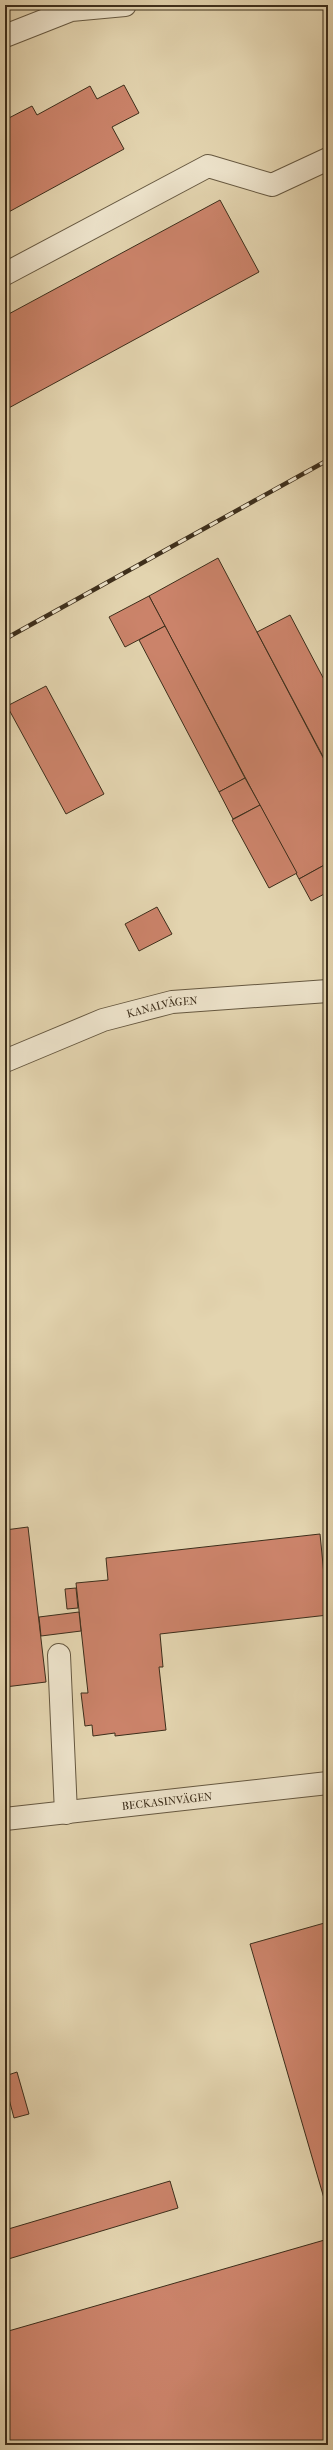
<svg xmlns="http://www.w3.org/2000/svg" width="333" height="2450" font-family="'IM FELL French Canon',serif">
	<rect width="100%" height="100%" fill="#e3d4af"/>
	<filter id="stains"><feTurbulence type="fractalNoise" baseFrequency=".005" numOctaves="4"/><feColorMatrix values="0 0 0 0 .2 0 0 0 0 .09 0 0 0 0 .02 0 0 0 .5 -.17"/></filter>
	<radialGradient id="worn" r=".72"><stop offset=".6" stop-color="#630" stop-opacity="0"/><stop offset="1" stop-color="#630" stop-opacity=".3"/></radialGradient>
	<!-- building -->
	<g fill="#cb836a" stroke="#3d2e1b">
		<polygon points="124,85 139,113 112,127 124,149 5,214 5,120 32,106 37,115 90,86 97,99"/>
		<polygon points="220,200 259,272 5,410 5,316"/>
		<polygon points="218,558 328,767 328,863 299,879 149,596"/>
		<polygon points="149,596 165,626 125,647 109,617"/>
		<polygon points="290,615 328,687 327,764 257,632"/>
		<polygon points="165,626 245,778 219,792 139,640"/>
		<polygon points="46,686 104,794 66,814 7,706"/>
		<polygon points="245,778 260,805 233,819 219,792"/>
		<polygon points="260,805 297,873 269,888 232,820"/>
		<polygon points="328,863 328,892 311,901 299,879"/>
		<polygon points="157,907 172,934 139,951 125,924"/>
		<polygon points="28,1527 46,1682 5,1687 5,1530"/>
		<polygon points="320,1534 328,1615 160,1634 163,1667 159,1667 166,1730 115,1736 115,1733 93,1736 92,1725 85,1726 81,1693 88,1693 76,1583 108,1580 106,1558"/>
		<polygon points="76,1588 78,1608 67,1609 65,1589"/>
		<polygon points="79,1612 81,1631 41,1636 39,1617"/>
		<polygon points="328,1922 328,2212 250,1944"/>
		<polygon points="17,2072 29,2114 14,2118 5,2084 5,2076"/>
		<polygon points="170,2181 178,2208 5,2260 5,2230"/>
		<polygon points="328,2239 328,2445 5,2445 5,2332"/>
	</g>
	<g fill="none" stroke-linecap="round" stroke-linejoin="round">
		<!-- minor casing -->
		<g stroke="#665840" stroke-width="24">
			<g id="minor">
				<polyline points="5,36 71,10 125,5"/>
				<polyline points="5,274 208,166 272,185 328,159"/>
				<path id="s1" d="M5,1061L103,1020L172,1002L328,991"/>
				<polyline points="59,1655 66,1813"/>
				<path id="s2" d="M5,1819L328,1783"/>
			</g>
		</g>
		<!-- minor -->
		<use href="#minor" stroke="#ede3cb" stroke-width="22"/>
		<!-- rail casing -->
		<g stroke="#3d2e1b" stroke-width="4.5">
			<polyline id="rail" points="5,639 328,460"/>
		</g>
		<!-- rail -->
		<use href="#rail" stroke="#ede3cb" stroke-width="3" stroke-dasharray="9" stroke-linecap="butt"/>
	</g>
	<g text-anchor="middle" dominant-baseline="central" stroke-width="3" stroke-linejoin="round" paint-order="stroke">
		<!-- street labels -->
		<g font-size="11" fill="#3d2e1b" stroke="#ede3cb">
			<text stroke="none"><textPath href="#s1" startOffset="167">KANALVÄGEN</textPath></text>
			<text stroke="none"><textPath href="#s2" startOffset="163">BECKASINVÄGEN</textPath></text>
		</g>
	</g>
	<!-- margin -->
	<rect width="333" height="2450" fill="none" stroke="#e3d4af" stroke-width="20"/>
	<rect x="6" y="6" width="321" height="2438" fill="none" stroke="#3d2e1b" stroke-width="2"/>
	<rect x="10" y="10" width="313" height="2430" fill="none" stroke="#3d2e1b"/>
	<rect width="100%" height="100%" filter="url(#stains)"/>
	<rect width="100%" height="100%" fill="url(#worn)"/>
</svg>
